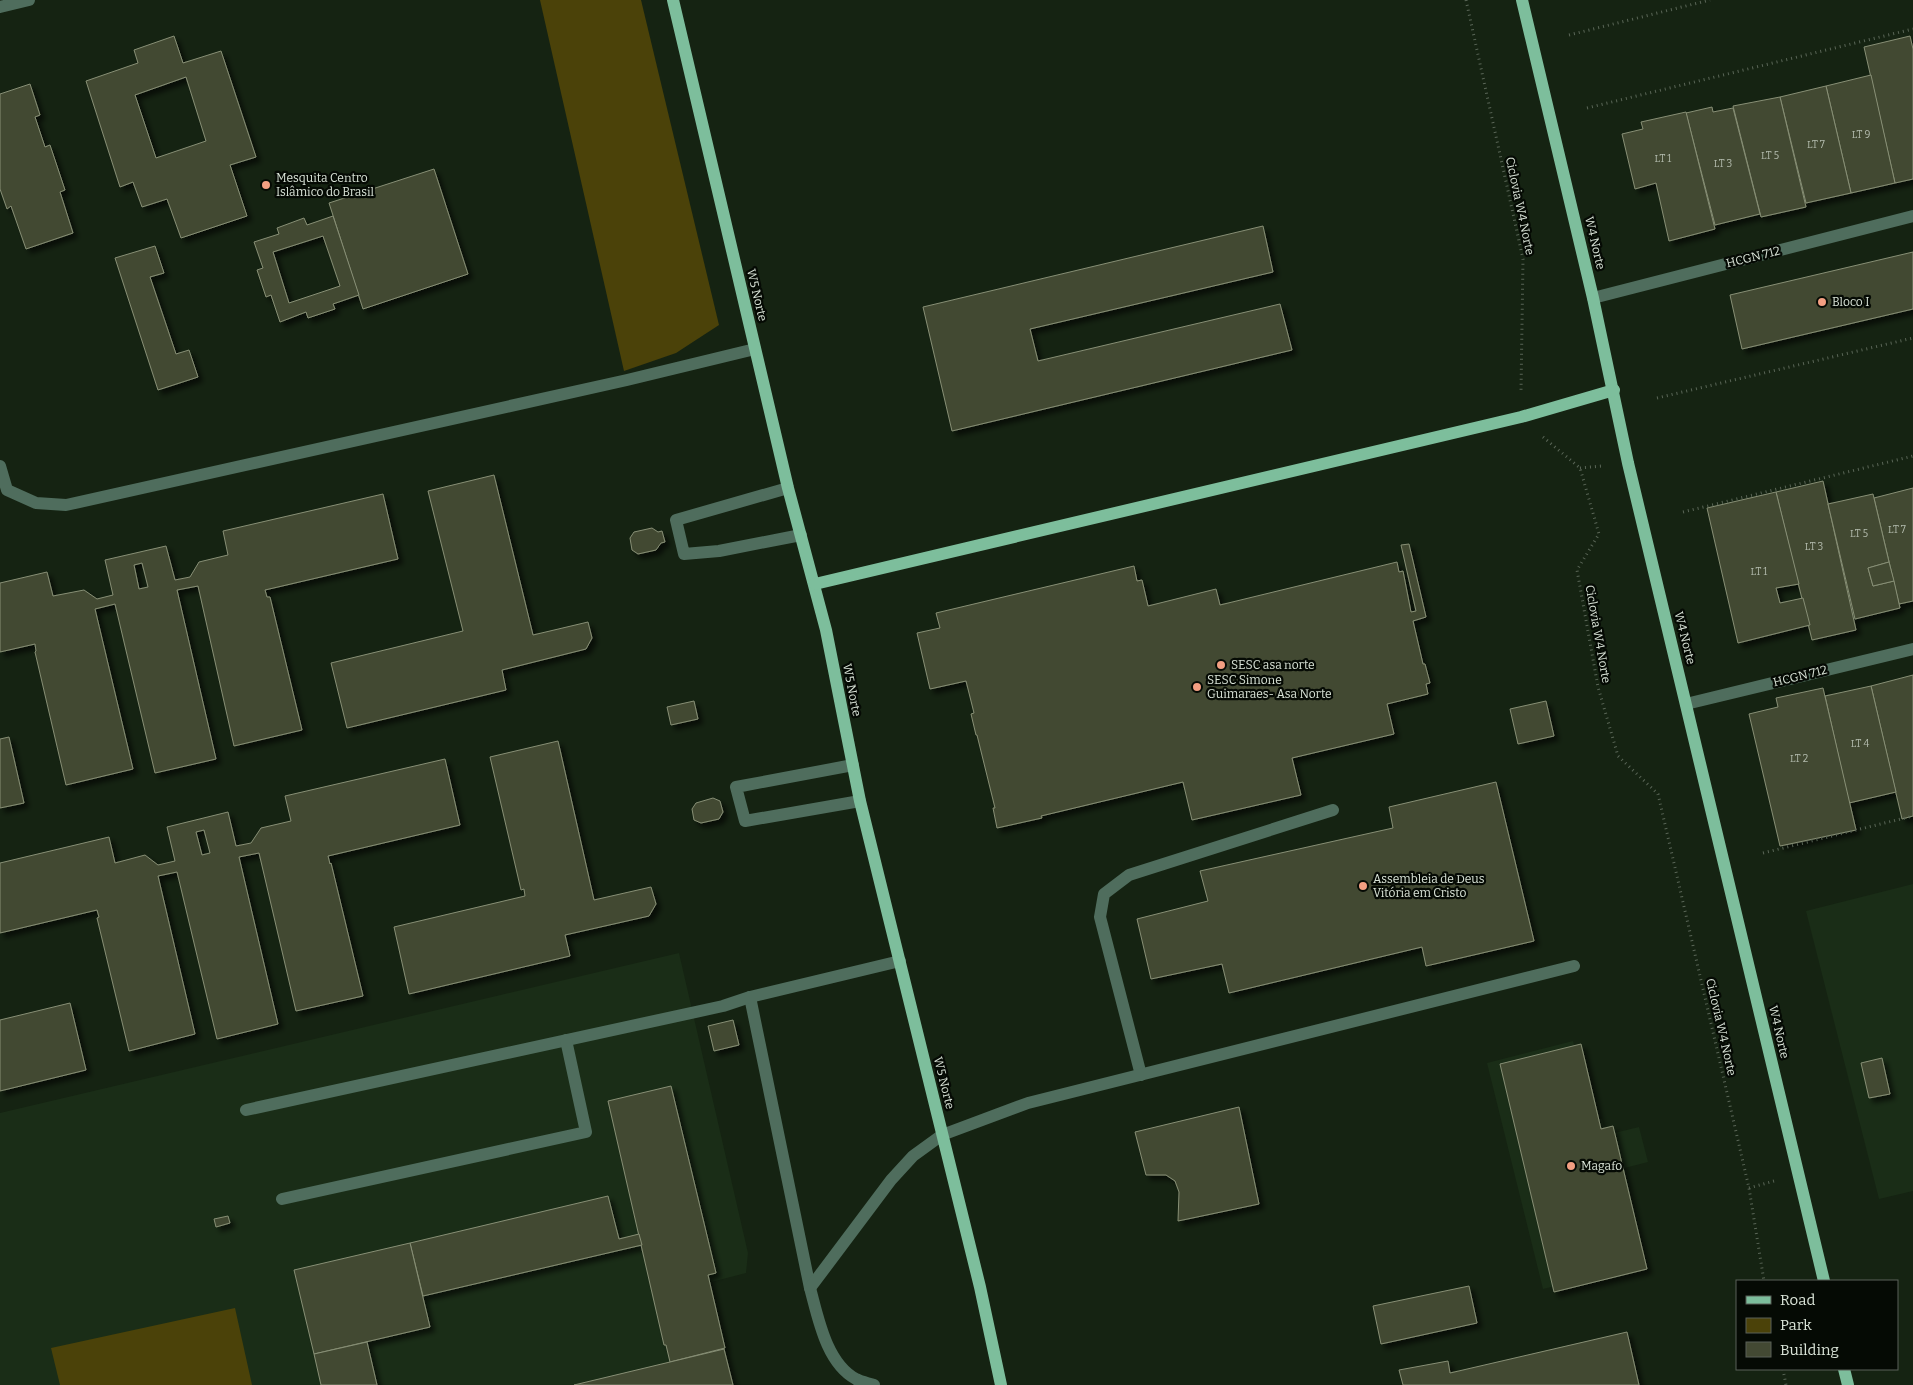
<svg xmlns="http://www.w3.org/2000/svg" width="1913" height="1385" font-family="Bitter,serif">
	<defs>
		<filter id="shadow"><feDropShadow dx="4.5" dy="4.5" stdDeviation="2.5" flood-color="#0009"/></filter>
	</defs>
	<rect width="100%" height="100%" fill="#152312"/>
	<!-- built -->
	<g fill="#1a2d17">
		<polygon points="1913,884 1913,1191 1879,1199 1806,911"/>
		<polygon points="679,953 748,1253 746,1273 696,1286 719,1359 705,1385 0,1385 0,1113"/>
		<polygon points="1573,1041 1593,1120 1602,1119 1606,1135 1639,1127 1648,1162 1613,1171 1629,1268 1543,1289 1487,1063"/>
	</g>
	<!-- green -->
	<g fill="#4b4209">
		<polygon points="540,0 641,0 719,325 676,353 624,371"/>
		<polygon points="235,1308 252,1385 60,1385 51,1348"/>
	</g>
	<!-- building -->
	<g fill="#434933" stroke="#878f75" fill-rule="evenodd" filter="url(#shadow)">
		<path d="M174,36L183,63L221,51L256,157L230,165L247,216L181,238L167,199L142,207L133,182L120,187L86,81L138,63L134,50ZM186,77L206,141L156,158L135,95Z"/>
		<polygon points="1910,36 1913,49 1913,179 1895,183 1864,47"/>
		<polygon points="1871,75 1895,183 1851,193 1826,86"/>
		<polygon points="30,84 40,115 35,117 45,147 50,145 65,190 60,192 73,233 26,249 11,206 7,209 0,189 0,94"/>
		<polygon points="1826,86 1851,193 1806,203 1780,97"/>
		<polygon points="1780,97 1806,207 1761,217 1733,106"/>
		<polygon points="1712,107 1713,112 1733,108 1760,214 1715,225 1686,113"/>
		<polygon points="1686,112 1715,229 1669,241 1656,183 1635,189 1622,134 1643,129 1641,122"/>
		<polygon points="434,169 468,274 363,309 329,203"/>
		<path d="M333,216L359,295L333,304L335,309L308,318L306,312L280,322L271,295L266,297L257,270L263,268L254,242L279,234L277,228L304,218L307,225ZM323,236L340,286L289,303L273,252Z"/>
		<polygon points="1263,226 1273,272 1030,329 1038,361 1280,304 1292,350 952,431 923,307"/>
		<polygon points="155,246 164,273 150,277 176,354 189,350 198,377 158,390 115,258"/>
		<polygon points="1913,252 1913,309 1742,349 1730,295"/>
		<polygon points="494,475 533,635 588,622 592,638 586,649 502,670 506,690 347,728 331,663 463,631 428,491"/>
		<polygon points="1823,481 1856,630 1812,640 1776,492"/>
		<polygon points="1913,488 1913,601 1899,604 1874,498"/>
		<polygon points="1776,492 1799,584 1776,588 1780,603 1803,598 1810,625 1738,643 1707,508"/>
		<path d="M383,494L398,559L265,590L267,597H270L302,730L234,746L198,586L177,590L216,759L155,773L115,604L95,609L133,769L66,785L35,652L36,651L35,644L0,652V583L47,572L53,596L84,590L97,599L113,595L105,560L166,546L175,580L190,577L199,562L228,555L223,531ZM142,563L148,587L139,589L134,565Z"/>
		<polygon points="1873,494 1889,562 1868,568 1873,586 1894,581 1900,608 1855,619 1828,504"/>
		<polygon points="652,528 658,532 662,531 665,542 661,543 656,550 638,554 632,550 630,538 634,532"/>
		<polygon points="1409,544 1426,617 1413,621 1423,664 1425,664 1430,683 1426,684 1428,694 1387,704 1394,734 1292,758 1301,795 1192,820 1183,782 1041,816 1042,818 997,828 993,808 995,808 977,735 976,735 971,714 974,713 966,681 930,689 917,633 940,628 936,613 1134,566 1137,581 1142,580 1148,606 1216,589 1220,605 1397,562 1399,572 1403,571 1411,612 1416,611 1401,545"/>
		<polygon points="1889,562 1894,581 1873,586 1868,568"/>
		<polygon points="1913,675 1913,816 1902,819 1871,686"/>
		<polygon points="1871,686 1896,792 1849,803 1825,696"/>
		<polygon points="1823,688 1856,830 1780,846 1749,714 1778,707 1776,698"/>
		<polygon points="694,701 698,719 671,725 667,707"/>
		<polygon points="1546,701 1554,736 1518,744 1510,709"/>
		<polygon points="9,737 24,803 0,808 0,739"/>
		<polygon points="558,741 594,900 651,887 656,904 649,916 565,935 570,956 409,994 394,927 525,896 524,889 521,890 490,757"/>
		<path d="M445,759L460,825L328,856L330,864L331,863L363,996L296,1011L259,853L239,857L278,1024L217,1039L177,872L158,876L195,1034L129,1051L97,918L99,917L97,910L0,933V863L109,837L115,863L145,855L158,865L175,861L167,827L228,812L236,846L251,843L261,828L291,821L285,796ZM204,830L210,853L202,855L196,832Z"/>
		<polygon points="1496,782 1534,941 1426,966 1422,947 1229,993 1222,964 1151,979 1137,919 1208,901 1200,871 1393,828 1389,807"/>
		<polygon points="713,798 720,801 723,812 719,819 701,823 694,820 692,809 696,803"/>
		<polygon points="70,1003 86,1070 0,1091 0,1020"/>
		<polygon points="733,1020 739,1045 714,1051 708,1026"/>
		<polygon points="1581,1044 1601,1129 1613,1126 1647,1269 1554,1292 1500,1064"/>
		<polygon points="1882,1058 1890,1094 1869,1098 1861,1063"/>
		<polygon points="671,1086 716,1273 708,1275 725,1348 670,1362 666,1345 664,1345 608,1101"/>
		<polygon points="1239,1107 1259,1204 1178,1221 1179,1192 1175,1181 1166,1175 1146,1175 1135,1132"/>
		<polygon points="608,1196 619,1239 639,1234 642,1245 423,1296 410,1243"/>
		<polygon points="228,1216 230,1223 216,1227 214,1219"/>
		<polygon points="410,1243 430,1327 314,1354 294,1270"/>
		<polygon points="1469,1286 1477,1323 1381,1344 1373,1306"/>
		<polygon points="1627,1332 1639,1385 1403,1385 1399,1370 1448,1361 1450,1373"/>
		<polygon points="367,1342 377,1385 321,1385 314,1354"/>
		<polygon points="724,1349 733,1385 574,1385 670,1362"/>
	</g>
	<g fill="none" stroke-linecap="round" stroke-linejoin="round">
		<!-- path -->
		<g stroke="#5a6657" stroke-width="3" stroke-dasharray="1 4" stroke-linecap="butt">
			<polyline points="1466,0 1523,259 1521,391"/>
			<polyline points="1569,35 1710,0"/>
			<polyline points="1587,108 1913,29"/>
			<polyline points="1657,398 1913,338"/>
			<polyline points="1543,437 1580,468 1599,534 1577,570 1598,687 1618,756 1658,794 1749,1188 1764,1281"/>
			<polyline points="1580,468 1602,466"/>
			<polyline points="1683,512 1913,456"/>
			<polyline points="1763,853 1913,816"/>
			<polyline points="1749,1188 1774,1181"/>
			<polyline points="1783,1369 1786,1385"/>
		</g>
		<!-- minor -->
		<g stroke="#4f6d5d" stroke-width="12">
			<polyline points="0,7 29,0"/>
			<polyline points="1593,298 1913,216"/>
			<polyline points="0,466 7,490 36,503 66,505 627,380 755,349"/>
			<polyline points="788,488 676,520 684,554 719,551 801,535"/>
			<polyline points="1686,704 1913,649"/>
			<polyline points="853,765 736,787 745,821 860,801"/>
			<path d="M750,997L810,1288C818,1317 826,1363 856,1379C861,1382 868,1383 874,1385"/>
			<polyline points="1141,1075 1100,917 1104,894 1129,875 1333,810"/>
			<polyline points="246,1110 723,1006 750,997 900,961"/>
			<polyline points="282,1199 586,1132 566,1040"/>
			<polyline points="810,1288 891,1180 913,1156 942,1135 1028,1103 1574,966"/>
		</g>
		<!-- major -->
		<g stroke="#7dbe9c" stroke-width="12">
			<polyline points="673,0 788,488 826,630 860,801 980,1287 1001,1385"/>
			<polyline points="1522,0 1593,298 1628,463 1824,1281"/>
			<polyline points="815,584 1521,417 1614,390"/>
			<polyline points="1844,1369 1848,1385"/>
		</g>
	</g>
	<!-- markers -->
	<g fill="#f39f82" stroke="#050a04" stroke-width="2">
		<circle cx="266" cy="185" r="5"/>
		<circle cx="1822" cy="302" r="5"/>
		<circle cx="1221" cy="665" r="5"/>
		<circle cx="1197" cy="687" r="5"/>
		<circle cx="1363" cy="886" r="5"/>
		<circle cx="1571" cy="1166" r="5"/>
	</g>
	<g text-anchor="middle" dominant-baseline="central" stroke-width="4.5" stroke-linejoin="round" paint-order="stroke">
		<!-- number labels -->
		<g font-size="10" fill="#b4bcae">
			<text x="1861" y="135">LT 9</text>
			<text x="1816" y="145">LT 7</text>
			<text x="1770" y="156">LT 5</text>
			<text x="1663" y="159">LT 1</text>
			<text x="1723" y="164">LT 3</text>
			<text x="1897" y="530">LT 7</text>
			<text x="1859" y="534">LT 5</text>
			<text x="1814" y="547">LT 3</text>
			<text x="1759" y="572">LT 1</text>
			<text x="1860" y="744">LT 4</text>
			<text x="1799" y="759">LT 2</text>
		</g>
		<!-- poi labels -->
		<g font-size="12" fill="#d9e3d7" stroke="#050a04" text-anchor="start">
			<text x="276" y="178">Mesquita Centro<tspan x="276" dy="14">Islâmico do Brasil</tspan></text>
			<text x="1832" y="302">Bloco I</text>
			<text x="1231" y="665">SESC asa norte</text>
			<text x="1207" y="680">SESC Simone<tspan x="1207" dy="14">Guimaraes- Asa Norte</tspan></text>
			<text x="1373" y="879">Assembleia de Deus<tspan x="1373" dy="14">Vitória em Cristo</tspan></text>
			<text x="1581" y="1166">Magafo</text>
		</g>
		<!-- street labels -->
		<g font-size="12" fill="#d9e3d7" stroke="#050a04">
			<text transform="translate(1520 206) rotate(78)">Ciclovia W4 Norte</text>
			<text transform="translate(1595 243) rotate(77)">W4 Norte</text>
			<text transform="translate(1753 257) rotate(-14)">HCGN 712</text>
			<text transform="translate(757 295) rotate(77)">W5 Norte</text>
			<text transform="translate(1598 634) rotate(80)">Ciclovia W4 Norte</text>
			<text transform="translate(1685 638) rotate(76)">W4 Norte</text>
			<text transform="translate(1800 676) rotate(-14)">HCGN 712</text>
			<text transform="translate(852 690) rotate(79)">W5 Norte</text>
			<text transform="translate(1721 1027) rotate(77)">Ciclovia W4 Norte</text>
			<text transform="translate(1779 1032) rotate(77)">W4 Norte</text>
			<text transform="translate(944 1083) rotate(76)">W5 Norte</text>
		</g>
	</g>
	<!-- legend -->
	<rect x="1736" y="1280" width="162" height="90" fill="#050a04" stroke="#5a6158"/>
	<rect x="1746" y="1296" width="25" height="8" fill="#7dbe9c" stroke="#5a6158"/>
	<text x="1780" y="1305" font-size="15" fill="#d9e3d7">Road</text>
	<rect x="1746" y="1318" width="25" height="15" fill="#4b4209" stroke="#5a6158"/>
	<text x="1780" y="1330" font-size="15" fill="#d9e3d7">Park</text>
	<rect x="1746" y="1342" width="25" height="15" fill="#434933" stroke="#5a6158"/>
	<text x="1780" y="1355" font-size="15" fill="#d9e3d7">Building</text>
</svg>
